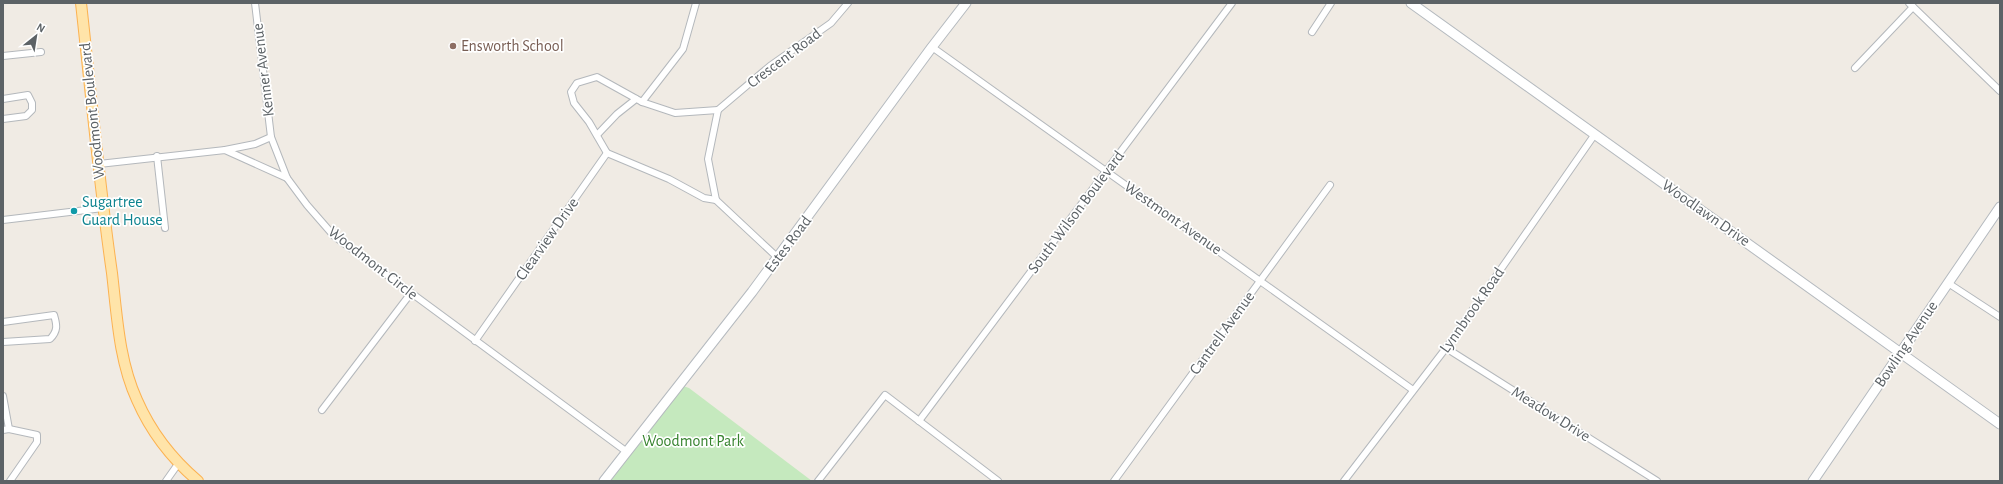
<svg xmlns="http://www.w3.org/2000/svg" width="2003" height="484" font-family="'Alegreya Sans',sans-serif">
	<rect width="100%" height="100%" fill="#f0ebe4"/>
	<!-- green -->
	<polygon fill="#c5e9be" points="683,386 689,388 812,481 610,481"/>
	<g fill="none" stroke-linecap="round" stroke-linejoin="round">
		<!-- street casing -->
		<g stroke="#b4b8bc" stroke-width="8">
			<g id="street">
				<polyline points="255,3 271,137 287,178"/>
				<polyline points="1909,3 2000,91"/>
				<polyline points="1312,32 1331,3"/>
				<polyline points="932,47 1413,390"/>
				<polyline points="3,56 41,52"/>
				<polyline points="1855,68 1913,7"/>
				<polyline points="3,99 28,95 32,103 32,110 26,116 3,119"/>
				<polyline points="642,102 683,49 696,3"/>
				<polyline points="597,135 617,114 636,99"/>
				<polyline points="225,150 255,144 271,137"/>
				<polyline points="607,153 589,122 574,103 571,92 577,83 597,77 642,102 675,113 718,110"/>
				<polyline points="607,153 669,179 704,198 716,200"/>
				<polyline points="157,156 165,228"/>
				<polyline points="99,164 225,150 287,178 307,205 334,236 627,452"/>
				<polyline points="3,220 103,208"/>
				<polyline points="777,257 716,200 708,159 718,110 770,66 831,23 848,3"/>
				<polyline points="1948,283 2000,317"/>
				<path d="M3,322L54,315C57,325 58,331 50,339L3,342"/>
				<polyline points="475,341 607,153"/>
				<polyline points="1446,348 1657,481"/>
				<polyline points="3,396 9,429"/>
				<polyline points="322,410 411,293"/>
				<polyline points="919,421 1232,3"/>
				<polyline points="3,430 9,429 37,435 37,442 10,481"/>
				<polyline points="166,481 178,464"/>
				<polyline points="818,481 885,395 998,481"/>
				<polyline points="1114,481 1330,185"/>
				<polyline points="1344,481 1446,348 1595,134"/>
			</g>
		</g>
		<!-- secondary casing -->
		<g stroke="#b5babf" stroke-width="11">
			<g id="secondary">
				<polyline points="1411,3 2000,424"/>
				<polyline points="604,481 752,292 932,47 966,3"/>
				<polyline points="1813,481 2000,207"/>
			</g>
		</g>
		<!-- primary casing -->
		<g stroke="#fcb251" stroke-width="12">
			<path id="primary" d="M81,3C91,93 99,183 112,273C117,316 119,361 137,400C151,432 172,459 198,481"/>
		</g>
		<!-- street -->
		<use href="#street" stroke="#fff" stroke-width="6"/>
		<!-- secondary -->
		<use href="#secondary" stroke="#fff" stroke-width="9"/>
		<!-- primary -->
		<use href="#primary" stroke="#ffe4a9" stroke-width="10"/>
	</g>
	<!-- markers -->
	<circle fill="#8d6e63" stroke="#fff" stroke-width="1.5" cx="453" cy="46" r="4"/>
	<circle fill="#0f9aa8" stroke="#fff" stroke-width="1.5" cx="74" cy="211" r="4"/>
	<g text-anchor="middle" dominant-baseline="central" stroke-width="3.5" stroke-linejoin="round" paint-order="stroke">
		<!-- education labels -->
		<g font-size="16" fill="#785e54" stroke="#fff" text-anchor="start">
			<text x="461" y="46">Ensworth School</text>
		</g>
		<!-- street labels -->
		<g font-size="16" fill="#5c6266" stroke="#fff">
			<text transform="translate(784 58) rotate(-37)">Crescent Road</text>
			<text transform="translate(263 70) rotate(-97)">Kenner Avenue</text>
			<text transform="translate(92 111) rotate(-96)">Woodmont Boulevard</text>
			<text transform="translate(1076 212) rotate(-53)">South Wilson Boulevard</text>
			<text transform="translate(1706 213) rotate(35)">Woodlawn Drive</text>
			<text transform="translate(1173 218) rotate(35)">Westmont Avenue</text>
			<text transform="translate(547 239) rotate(-55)">Clearview Drive</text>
			<text transform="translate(788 244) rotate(-53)">Estes Road</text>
			<text transform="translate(373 263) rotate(38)">Woodmont Circle</text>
			<text transform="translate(1472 310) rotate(-55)">Lynnbrook Road</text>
			<text transform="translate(1222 333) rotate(-54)">Cantrell Avenue</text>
			<text transform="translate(1906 344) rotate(-56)">Bowling Avenue</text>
			<text transform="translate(1551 414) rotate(32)">Meadow Drive</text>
		</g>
		<!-- culture labels -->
		<g font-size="16" fill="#0d838f" stroke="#fff" text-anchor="start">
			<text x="82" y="202">Sugartree<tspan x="82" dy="18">Guard House</tspan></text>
		</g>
		<!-- park labels -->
		<g font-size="16" fill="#36832e" stroke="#fff">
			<text x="693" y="441">Woodmont Park</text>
		</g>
	</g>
	<!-- border -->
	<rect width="2003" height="484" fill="none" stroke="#5c6266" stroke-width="8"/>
	<!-- north arrow -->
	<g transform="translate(36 36) rotate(30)" stroke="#ffffff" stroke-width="3" paint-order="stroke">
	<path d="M0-3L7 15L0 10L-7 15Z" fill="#5c6266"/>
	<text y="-6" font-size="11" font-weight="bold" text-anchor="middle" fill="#5c6266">N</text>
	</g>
</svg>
